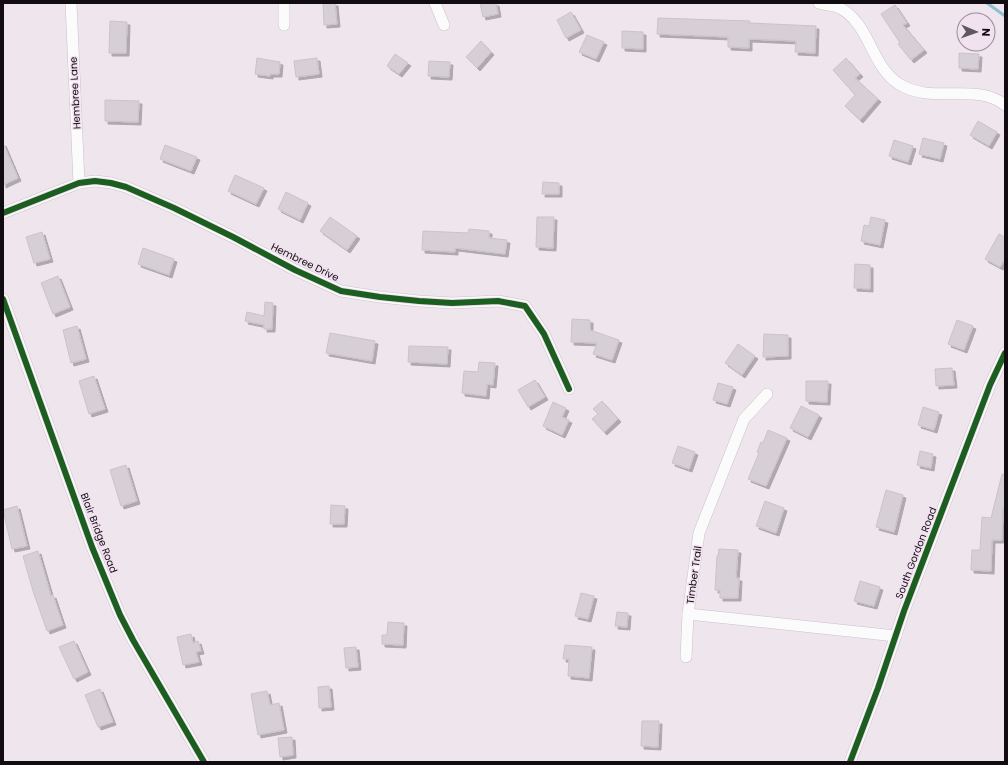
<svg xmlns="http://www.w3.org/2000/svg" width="1008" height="765" font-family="Poppins,sans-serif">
	<defs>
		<filter id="shadow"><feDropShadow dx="3" dy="3" stdDeviation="0" flood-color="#0004"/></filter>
	</defs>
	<rect width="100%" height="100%" fill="#eee5ed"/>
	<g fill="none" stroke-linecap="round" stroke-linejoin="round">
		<!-- stream -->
		<polyline stroke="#92bed2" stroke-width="3" points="987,3 1005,16"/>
	</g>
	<!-- building -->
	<g fill="#d6cfd5" stroke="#cac3c9" filter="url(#shadow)">
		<polygon points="323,3 335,3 337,24 324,25"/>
		<polygon points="480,3 496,3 498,14 483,17"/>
		<polygon points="895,5 907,23 903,25 924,50 911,60 898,44 900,43 881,14"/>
		<polygon points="571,12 581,30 566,38 557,20"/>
		<polygon points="658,18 750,21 749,23 816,26 815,53 795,52 796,41 749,39 749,48 728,47 728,37 657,34"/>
		<polygon points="110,21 127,22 126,53 109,53"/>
		<polygon points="622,31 643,32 643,49 622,48"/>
		<polygon points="587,35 604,42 596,59 579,52"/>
		<polygon points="481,41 491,52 477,68 466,57"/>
		<polygon points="959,53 979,54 978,69 959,68"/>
		<polygon points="395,54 408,63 399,74 387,66"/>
		<polygon points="257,58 280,62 279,74 270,74 270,76 255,74"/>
		<polygon points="317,58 319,74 296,77 294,61"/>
		<polygon points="846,58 860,74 855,78 878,99 860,120 845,106 855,95 833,70"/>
		<polygon points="429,61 450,62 449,77 428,76"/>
		<polygon points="105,100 139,101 138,122 105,121"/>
		<polygon points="978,121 997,132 989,146 970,135"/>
		<polygon points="923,138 944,143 940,159 919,154"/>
		<polygon points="894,140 913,146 908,162 889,156"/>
		<polygon points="3,143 18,178 3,185"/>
		<polygon points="165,145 197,157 191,171 160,159"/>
		<polygon points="235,175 264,188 256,204 228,191"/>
		<polygon points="543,182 559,183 559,194 542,194"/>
		<polygon points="286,192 308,203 300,220 278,209"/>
		<polygon points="330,217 357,236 347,250 320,231"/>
		<polygon points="537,217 554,217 553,248 536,247"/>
		<polygon points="871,217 885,220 880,245 861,241 864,225 869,226"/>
		<polygon points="469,229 489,231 489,238 507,240 505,254 455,248 455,252 422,250 423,231 468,233"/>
		<polygon points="42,232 50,259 34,263 26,237"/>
		<polygon points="999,234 1005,237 1005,259 1000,267 985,259"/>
		<polygon points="143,248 174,259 169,275 138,264"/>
		<polygon points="855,264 870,265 870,289 854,288"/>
		<polygon points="58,276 70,307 53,314 41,283"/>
		<polygon points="265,302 273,303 272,329 264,329 264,325 245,321 247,312 264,316"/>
		<polygon points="572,319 590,320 590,330 619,340 612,360 593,354 597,343 571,342"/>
		<polygon points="957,320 973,326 964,350 948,344"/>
		<polygon points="77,326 86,359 71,363 63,330"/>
		<polygon points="330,333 375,341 372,361 326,353"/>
		<polygon points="764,334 788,335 788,356 763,357"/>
		<polygon points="738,344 755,356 742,375 725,363"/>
		<polygon points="409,346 448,347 447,364 408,362"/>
		<polygon points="479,362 495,363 493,385 487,384 486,396 462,393 464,371 478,372"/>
		<polygon points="952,368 954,385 936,386 935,369"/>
		<polygon points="94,376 105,409 89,414 79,381"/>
		<polygon points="535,380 545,397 528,407 518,390"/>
		<polygon points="806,381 828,381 827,402 806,401"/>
		<polygon points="718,383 733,387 727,404 713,400"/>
		<polygon points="602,401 618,419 604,432 592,419 598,414 593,409"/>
		<polygon points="553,402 566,408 562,417 569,420 562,435 543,426"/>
		<polygon points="801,406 819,415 808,437 790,428"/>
		<polygon points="923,407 939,412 934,430 918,425"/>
		<polygon points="768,430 787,438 766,486 748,479 759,453 757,452 761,442 763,443"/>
		<polygon points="678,446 695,452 689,469 672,463"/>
		<polygon points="920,451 933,454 931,468 917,465"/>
		<polygon points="126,465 137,501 121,506 110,470"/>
		<polygon points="1002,474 1005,475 1005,509 1003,508 1002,540 992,540 991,571 971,570 972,550 980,550 982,517 991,518"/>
		<polygon points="886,490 903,495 894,532 876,527"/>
		<polygon points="765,501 784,508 776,533 756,526"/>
		<polygon points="331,505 345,506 344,524 330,524"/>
		<polygon points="17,506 27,546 12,549 3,510"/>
		<polygon points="719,549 738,550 736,578 739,578 738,598 720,598 720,590 715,590 717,556 718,556"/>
		<polygon points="38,551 51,596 53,595 63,625 47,631 33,591 23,556"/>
		<polygon points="860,581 880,587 874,606 854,601"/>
		<polygon points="581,593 594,596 588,619 575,616"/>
		<polygon points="617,612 628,613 627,627 615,626"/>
		<polygon points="388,622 404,623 403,645 382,644 382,635 387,635"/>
		<polygon points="191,634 193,643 198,641 201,651 196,652 199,662 183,665 177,637"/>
		<polygon points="74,641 88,672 74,679 59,647"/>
		<polygon points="565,645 592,647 589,678 568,676 569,659 563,659"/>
		<polygon points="356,647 358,667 346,668 344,648"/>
		<polygon points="329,686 331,707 319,708 318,687"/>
		<polygon points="100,689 113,722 98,727 85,695"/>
		<polygon points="267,691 270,705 279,703 284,730 258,735 251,694"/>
		<polygon points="642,721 659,721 658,747 641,746"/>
		<polygon points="292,737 293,755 280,757 278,738"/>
	</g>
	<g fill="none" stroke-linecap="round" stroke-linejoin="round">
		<!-- minor casing -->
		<g stroke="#c9c2c8" stroke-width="12">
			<g id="minor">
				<polyline points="71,3 79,183"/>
				<polyline points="435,3 444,25"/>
				<path d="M819,3C826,5 834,5 840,8C870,24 871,66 899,84C932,105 977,82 1005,105"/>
				<polyline points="284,25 284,3"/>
				<polyline points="3,213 79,183 95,181 111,183 126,187 174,208 233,237 295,270 341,291 380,297 419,301 452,303 498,301 525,306 544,334 569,389"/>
				<polyline points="3,299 92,547 120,615 133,640 204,762"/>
				<polyline points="688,614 896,636"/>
				<polyline points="686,657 688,614 699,533 744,419 767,394"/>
				<polyline points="850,762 878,688 904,611 990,385 1005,353"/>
			</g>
		</g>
		<!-- minor -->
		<use href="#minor" stroke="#fcfbfc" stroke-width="11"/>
		<!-- cycleway casing -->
		<g stroke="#f2e1f0" stroke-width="8">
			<g id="cycleway">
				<polyline points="3,213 79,183 95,181 111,183 126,187 174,208 233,237 295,270 341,291 380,297 419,301 452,303 498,301 525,306 544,334 569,389"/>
				<polyline points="3,299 92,547 120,615 133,640 204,762"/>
				<polyline points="850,762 878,688 904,611 990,385 1005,353"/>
			</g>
		</g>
		<!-- cycleway -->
		<use href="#cycleway" stroke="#1b5e20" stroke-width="6"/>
	</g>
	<g text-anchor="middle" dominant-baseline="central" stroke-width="3" stroke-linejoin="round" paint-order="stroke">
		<!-- street labels -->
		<g font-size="10" fill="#110c11" stroke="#f2e1f0">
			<text transform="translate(75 93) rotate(-93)">Hembree Lane</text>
			<text transform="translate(305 262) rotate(26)">Hembree Drive</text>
			<text transform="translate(99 533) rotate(69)">Blair Bridge Road</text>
			<text transform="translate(916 553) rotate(-69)">South Gordon Road</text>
			<text transform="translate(694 575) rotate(-82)">Timber Trail</text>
		</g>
	</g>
	<!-- border -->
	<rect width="1008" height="765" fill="none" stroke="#110c11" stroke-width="8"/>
	<!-- north arrow -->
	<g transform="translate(976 32) rotate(92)"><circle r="19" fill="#f2e1f0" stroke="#988c97"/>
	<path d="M0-3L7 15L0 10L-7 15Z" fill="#5e585e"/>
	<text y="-6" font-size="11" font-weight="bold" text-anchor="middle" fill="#110c11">N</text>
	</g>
</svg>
